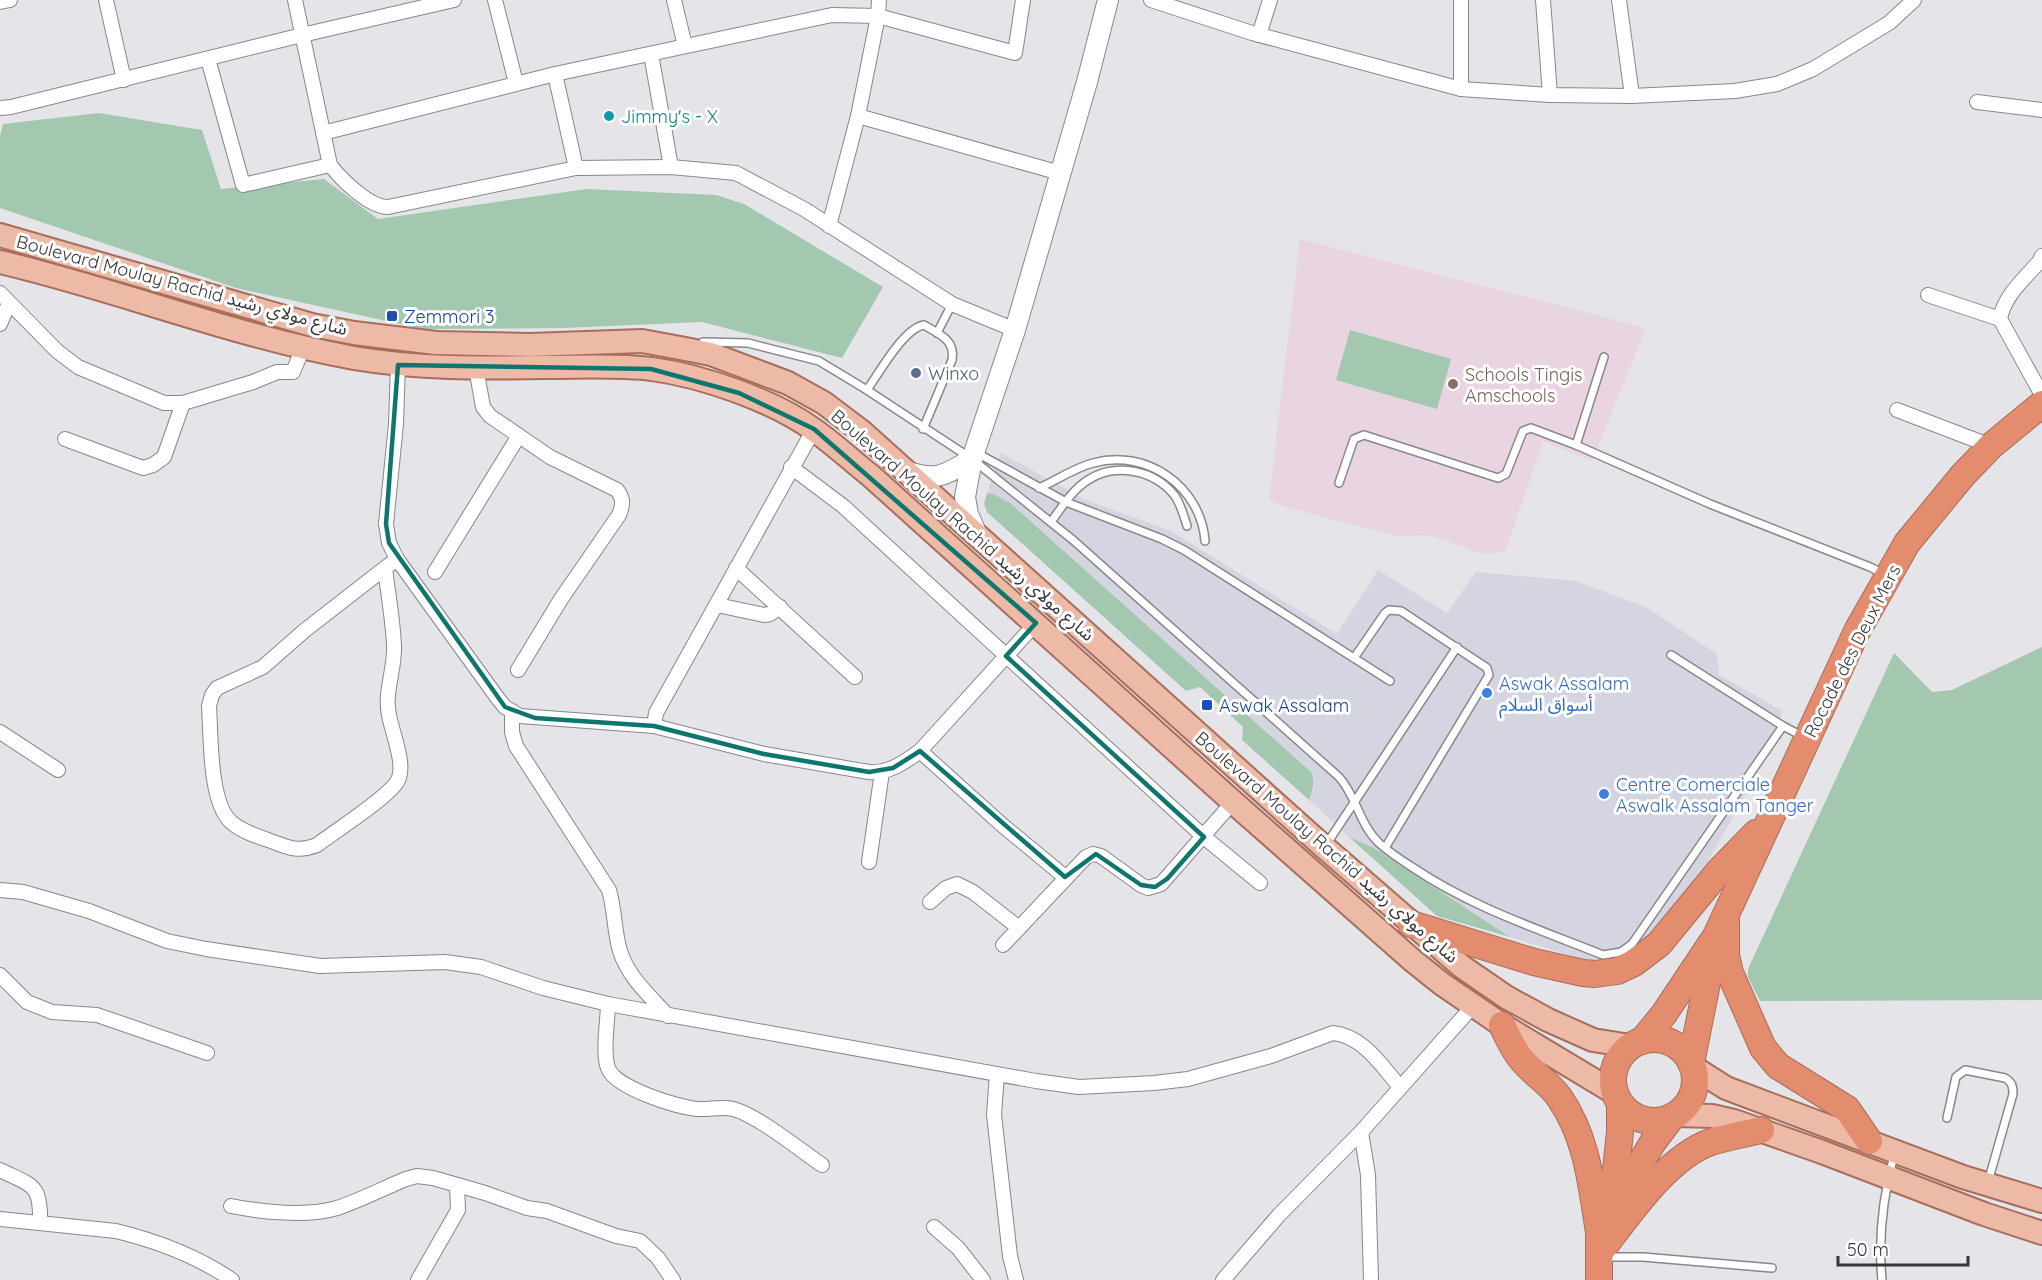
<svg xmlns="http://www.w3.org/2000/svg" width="2042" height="1280" font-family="Quicksand,'Noto Sans Arabic',sans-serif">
	<rect width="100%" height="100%" fill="#e4e4e9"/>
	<!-- built -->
	<polygon fill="#d4d5e1" points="1001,453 1086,500 1171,531 1337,634 1378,570 1447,613 1476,572 1575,581 1646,607 1717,654 1719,675 1783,711 1758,771 1697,882 1640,950 1602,965 1510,937 1374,848 1349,837 1309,800 1314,789 1311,772 1009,502 993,494 987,493"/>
	<!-- education -->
	<polygon fill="#e9d4e1" points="1300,239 1646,328 1592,461 1543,441 1506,550 1487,555 1429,535 1396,536 1286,507 1269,500"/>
	<!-- green -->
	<g fill="#a3c8af">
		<polygon points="99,113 202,130 221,189 324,179 378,219 587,189 716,195 744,204 883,287 842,358 702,322 564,328 423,329 236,288 0,208 0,136 3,124"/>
		<polygon points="1350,330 1451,359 1437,409 1336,380"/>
		<path d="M987,493L993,494L1009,502L1311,772C1315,784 1313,790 1309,800L1242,740L1243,727L1200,687L1186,691L987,512L984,504Z"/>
		<polygon points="2042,647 2042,1000 1760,1001 1748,977 1748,969 1894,653 1932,692 1952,690"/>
		<polygon points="1349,837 1374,848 1510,937 1437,916"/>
	</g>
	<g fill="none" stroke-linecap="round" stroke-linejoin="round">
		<!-- lane casing -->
		<g stroke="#87878c" stroke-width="10">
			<g id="lane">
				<polyline points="937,333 952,304"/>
				<path d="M703,342L748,343L819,361L867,390L972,459L1073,540L1339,777C1357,797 1359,824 1379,843C1389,852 1401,860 1412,867C1471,907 1538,929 1603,955L1621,952L1632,944L1783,726"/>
				<polyline points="1604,357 1576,445 1710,504 1870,567 1882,573"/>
				<path d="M867,390C879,373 904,328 924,325C939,334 956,340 952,360L923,429"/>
				<polyline points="977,453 1066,502 1162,539 1184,550 1390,681"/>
				<polyline points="1339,483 1354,439 1364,435 1498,478 1506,474 1523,431 1531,428 1576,445"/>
				<path d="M1039,488C1057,480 1074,468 1093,463C1147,448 1201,487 1205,541"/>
				<path d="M1051,522C1062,507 1072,490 1088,480C1115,462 1155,470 1175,496C1181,505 1184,516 1187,526"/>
				<polyline points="1671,655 1783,726 1804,737"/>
				<polyline points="1354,658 1385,613 1389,610 1401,611 1487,668 1489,675 1385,848"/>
				<polyline points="1326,845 1457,647"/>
				<path d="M1947,1118L1956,1077L1965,1070L2005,1078C2012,1082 2013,1086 2013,1094L1988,1182"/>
				<polyline points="1604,1257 1643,1257 1772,1268"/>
				<path d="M1882,1280C1878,1238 1883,1196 1894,1155"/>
			</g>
		</g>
		<!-- street casing -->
		<g stroke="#87878c" stroke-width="16">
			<g id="street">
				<polyline points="106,0 124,80"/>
				<path d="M295,0L330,165C342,180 369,207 388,207L576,168L671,167L736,173L804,209L952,304L1015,330"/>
				<polyline points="495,0 516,83"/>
				<polyline points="674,0 685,46"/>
				<polyline points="1151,0 1252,33 1461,89 1550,95 1632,96 1735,91 1777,84 1813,69 1889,23 1914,0"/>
				<polyline points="1543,0 1550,95"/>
				<polyline points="1619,0 1632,96"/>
				<polyline points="0,2 10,0"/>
				<polyline points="1259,35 1270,0"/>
				<polyline points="651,54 671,167"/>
				<polyline points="208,59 243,185 330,165"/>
				<polyline points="555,74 576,168"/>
				<polyline points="1461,89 1461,0"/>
				<polyline points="1977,102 2042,110"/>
				<polyline points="0,108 11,107 302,35 454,0"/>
				<polyline points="858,116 1060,173"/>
				<polyline points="323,133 555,74 832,15 878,16 1015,53 1023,0"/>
				<polyline points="829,226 858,116 878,16 879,0"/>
				<path d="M2042,256L2039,262C2024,279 2004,296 2000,319L2042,395"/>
				<polyline points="0,293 57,351 78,367 164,403 183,403 253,382 277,372 293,372 303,348"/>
				<polyline points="1928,295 2000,319"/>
				<polyline points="0,324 9,303"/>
				<path d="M398,365L396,424L386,524L389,543L397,559L499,700L505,707L520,716L654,726L764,754L869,772C888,774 905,762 920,751L1036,623"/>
				<path d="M476,368L483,407L490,416L550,457L617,490C624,499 623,505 619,515L561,599L518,670"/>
				<polyline points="1897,410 1991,446"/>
				<polyline points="65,439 143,468 153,465 164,457 183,403"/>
				<polyline points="791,467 843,506 1204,837 1260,883"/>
				<path d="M385,568C388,594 393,620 394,646C395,670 384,692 389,715C392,733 407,766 397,782C386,799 335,831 317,845C296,853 288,847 268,840C256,836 241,831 231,822C209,802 211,735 209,706L212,695L217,688L263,667L304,631L385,568L397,559"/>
				<polyline points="736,568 855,677"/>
				<polyline points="435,572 518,437"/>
				<polyline points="717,605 764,615 770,614 780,607"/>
				<path d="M512,711V732L516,746L609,890C615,910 614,931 620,951C628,977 650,996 668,1016"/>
				<polyline points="654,726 656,713 814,429"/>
				<polyline points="0,732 58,770"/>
				<polyline points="920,751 1001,824 1065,877"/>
				<polyline points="869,862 882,772"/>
				<path d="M0,890L23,892L89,911L167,941L206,949L320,966L445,962L481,967L543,988L608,1004L1036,1081L1079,1087L1154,1083L1188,1079L1271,1056L1333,1033C1363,1036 1381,1065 1400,1087"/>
				<polyline points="930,902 946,888 957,884 973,892 1019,928"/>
				<polyline points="1003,945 1086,857 1093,854 1101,856 1141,885 1148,888 1161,884 1233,802"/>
				<polyline points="0,975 27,1002 52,1012 97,1015 207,1053"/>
				<path d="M608,1004C608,1020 602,1052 608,1068C615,1088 677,1107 697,1109C709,1110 722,1106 733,1109C757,1115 800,1150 822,1165"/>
				<polyline points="997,1074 994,1115 1010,1256 1016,1280"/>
				<polyline points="1361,1132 1368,1175 1371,1280"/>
				<path d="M0,1170C32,1186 41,1183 40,1222"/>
				<path d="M231,1206C261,1212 307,1217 337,1208C361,1200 384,1188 406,1179L417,1176L433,1178L485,1193L527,1208L547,1211L616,1236L640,1241L658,1258L673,1280"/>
				<path d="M0,1219L116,1231C157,1241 197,1256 232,1280"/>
				<polyline points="934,1227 958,1248 983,1280"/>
				<polyline points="418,1280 458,1210 457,1185"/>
				<polyline points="1223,1280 1279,1215 1361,1132 1473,1006"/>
			</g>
		</g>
		<!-- secondary casing -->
		<g stroke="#87878c" stroke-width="22">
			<g id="secondary">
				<path d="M905,471C938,482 944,475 972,459"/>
				<polyline points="977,535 968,514 965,497 972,459 1015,330 1087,82 1108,0"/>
			</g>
		</g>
		<!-- primary casing -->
		<g stroke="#a66e5b" stroke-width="26">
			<g id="primary">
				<polyline points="0,235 312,325 354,333 436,343 530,345 642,341 680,348 711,354 788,383 824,403 861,431 1324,847 1461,966 1506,997 1548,1020 1593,1040 1630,1046"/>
				<path d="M0,262C119,290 233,336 354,358C418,369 482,368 546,367C581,367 617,365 652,369C702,376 773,400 814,430C834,444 852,461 871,476L1233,802L1412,960L1442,984L1502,1025L1615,1093"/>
				<polyline points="1693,1067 1726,1088 1963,1177 2042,1201"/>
				<polyline points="1677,1115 1712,1116 1734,1121 1822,1152 1984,1214 2042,1233"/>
			</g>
		</g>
		<!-- highway casing -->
		<g stroke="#a66e5b" stroke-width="28">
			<g id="highway">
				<polyline points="1726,920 1726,955 1730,973 1763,1048 1778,1066 1847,1109 1869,1141"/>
				<polyline points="1411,924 1534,962 1583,973 1595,974 1617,971 1634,963 1659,944 1720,870 1756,833"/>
				<path d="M1502,1025C1508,1037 1514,1052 1523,1061C1534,1074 1549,1083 1559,1097C1588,1139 1591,1184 1599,1232"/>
				<circle cx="1654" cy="1080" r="41"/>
				<polyline points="1642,1041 1664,1014 1716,936 1857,631 1907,543 1963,475 1991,446 2042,404"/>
				<polyline points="1691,1063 1714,948"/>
				<polyline points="1616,1205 1653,1142 1671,1118"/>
				<path d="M1600,1252C1628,1216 1667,1157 1711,1142C1727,1137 1745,1134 1761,1130"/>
				<polyline points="1599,1280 1599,1232 1616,1170 1620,1132 1620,1104"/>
			</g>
		</g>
		<!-- lane -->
		<use href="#lane" stroke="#fff" stroke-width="7"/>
		<!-- street -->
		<use href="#street" stroke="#fff" stroke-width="14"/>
		<!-- secondary -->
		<use href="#secondary" stroke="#fff" stroke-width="20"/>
		<!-- primary -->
		<use href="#primary" stroke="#eebaa8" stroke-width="22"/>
		<!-- highway -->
		<use href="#highway" stroke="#e38c6e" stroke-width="26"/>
	</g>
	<!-- marked area -->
	<path fill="none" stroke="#0f766e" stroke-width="4.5" stroke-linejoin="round" d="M398,365L651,369L739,393L814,429L1036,623L1006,656L1204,837L1167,879L1155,887L1141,885L1096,854L1065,877L920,751L893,768L869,772L764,754L654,726L535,718L505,707L389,543L386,524Z"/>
	<!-- markers -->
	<circle fill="#0f9aa8" stroke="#fff" stroke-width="2" cx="609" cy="116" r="6"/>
	<g fill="#1a4fb4" stroke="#fff" stroke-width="2">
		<rect x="386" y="310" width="12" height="12" rx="3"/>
		<rect x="1201" y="699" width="12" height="12" rx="3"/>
	</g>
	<circle fill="#5c6f8a" stroke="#fff" stroke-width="2" cx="916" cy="373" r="6"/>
	<circle fill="#8d6e63" stroke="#fff" stroke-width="2" cx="1453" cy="384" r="6"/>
	<g fill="#3f7fe0" stroke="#fff" stroke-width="2">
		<circle cx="1487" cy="693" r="6"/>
		<circle cx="1604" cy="794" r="6"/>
	</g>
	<g text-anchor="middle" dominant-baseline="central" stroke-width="6" stroke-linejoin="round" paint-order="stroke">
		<!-- culture labels -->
		<g font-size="18" fill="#0d838f" stroke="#fff" text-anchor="start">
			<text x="621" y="116">Jimmy's - X</text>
		</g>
		<!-- street labels -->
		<g font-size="18" fill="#363638" stroke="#fff">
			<text transform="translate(182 285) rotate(15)">Boulevard Moulay Rachid شارع مولاي رشيد</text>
			<text transform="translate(963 525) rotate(41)">Boulevard Moulay Rachid شارع مولاي رشيد</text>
			<text transform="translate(1852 651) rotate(-63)">Rocade des Deux Mers</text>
			<text transform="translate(1327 847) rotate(41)">Boulevard Moulay Rachid شارع مولاي رشيد</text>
		</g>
		<!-- transit labels -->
		<g font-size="18" fill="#164399" stroke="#fff" text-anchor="start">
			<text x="404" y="316">Zemmori 3</text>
			<text x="1219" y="705">Aswak Assalam</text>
		</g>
		<!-- service labels -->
		<g font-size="18" fill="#4e5e75" stroke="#fff" text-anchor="start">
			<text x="928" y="373">Winxo</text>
		</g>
		<!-- education labels -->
		<g font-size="18" fill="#785e54" stroke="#fff" text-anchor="start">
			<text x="1465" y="374">Schools Tingis<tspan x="1465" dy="21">Amschools</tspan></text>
		</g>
		<!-- shop labels -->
		<g font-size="18" fill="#366cbe" stroke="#fff" text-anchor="start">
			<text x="1499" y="683">Aswak Assalam<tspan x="1499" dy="21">أسواق السلام</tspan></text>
			<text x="1616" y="784">Centre Comerciale<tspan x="1616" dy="21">Aswalk Assalam Tanger</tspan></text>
		</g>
	</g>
	<!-- scale -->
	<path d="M1838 1256v9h130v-9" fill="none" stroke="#363638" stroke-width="3"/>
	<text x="1847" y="1256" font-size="18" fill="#363638" stroke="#ffffff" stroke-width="4.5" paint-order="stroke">50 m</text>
</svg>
